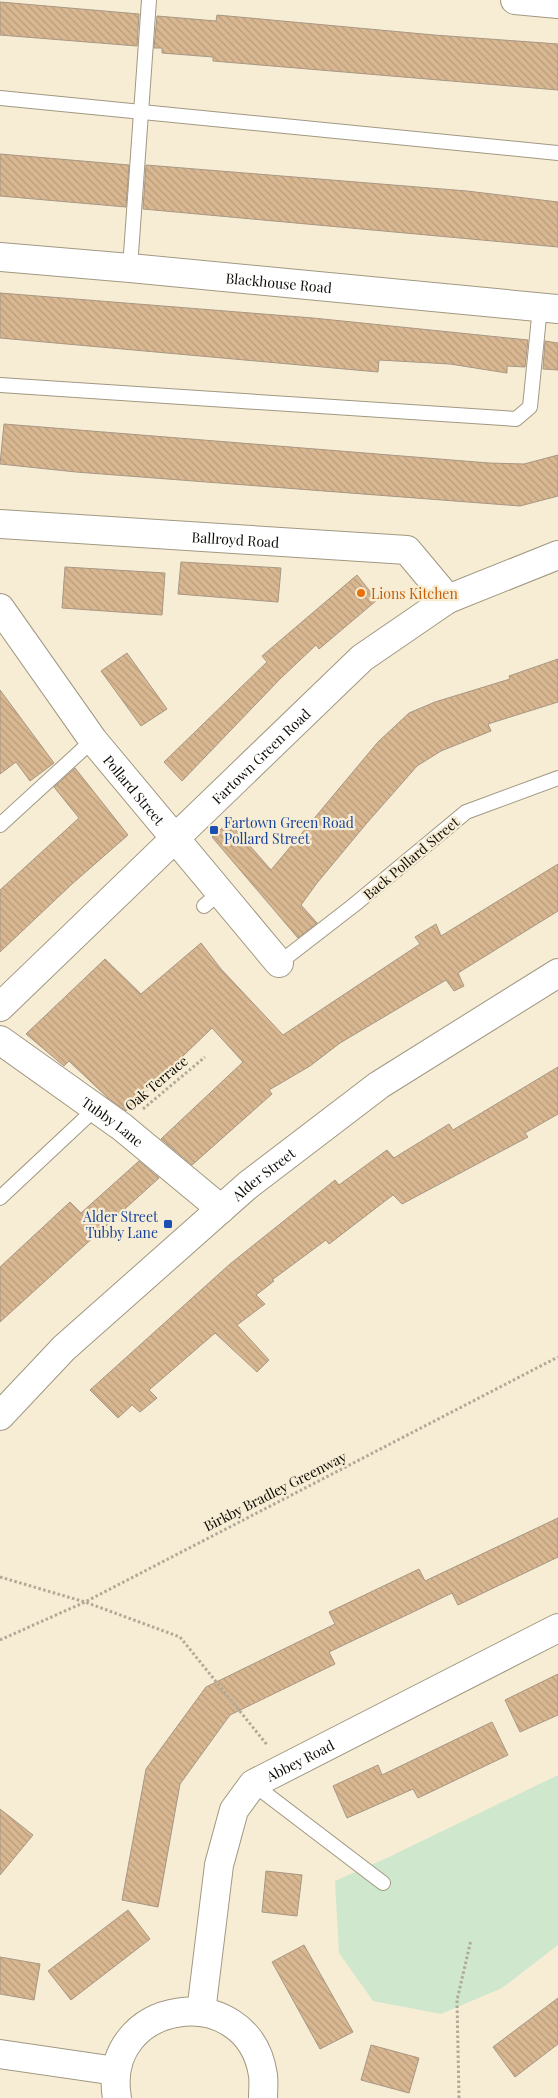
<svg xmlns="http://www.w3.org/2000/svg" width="558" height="2098" font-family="'Playfair Display',serif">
	<defs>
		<pattern id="building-back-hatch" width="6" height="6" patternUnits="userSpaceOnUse" patternTransform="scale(1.25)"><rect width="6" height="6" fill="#d8b791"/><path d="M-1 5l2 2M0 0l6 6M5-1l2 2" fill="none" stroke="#b89c7c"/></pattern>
	</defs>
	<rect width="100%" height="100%" fill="#f7edd5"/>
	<!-- green -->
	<polygon fill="#cfe7cc" points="558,1775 558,1945 502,1988 441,2014 373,2001 339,1953 335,1881 391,1856"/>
	<!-- building -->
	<g fill="url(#building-back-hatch)" stroke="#a89784">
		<polygon points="0,2 139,14 137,46 0,35"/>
		<polygon points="217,15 434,35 558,44 558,90 213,61 213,57 162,53 162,48 154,48 157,16 216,21"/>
		<polygon points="0,154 129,165 126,207 0,196"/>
		<polygon points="146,165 467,191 558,202 558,247 143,209"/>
		<polygon points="0,293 313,318 528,340 525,367 507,366 507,373 450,364 379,360 378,372 0,338"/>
		<polygon points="545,341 558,343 558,370 543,369"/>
		<polygon points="4,424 489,463 524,464 558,455 558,496 520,506 76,472 0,464"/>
		<polygon points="181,562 281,568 278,602 178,594"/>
		<polygon points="65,567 165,573 162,615 62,608"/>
		<polygon points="357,575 377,600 319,649 316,645 280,679 182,781 164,762 267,662 262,656"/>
		<polygon points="127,653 167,709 141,726 101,671"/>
		<polygon points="558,659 558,702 488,724 491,731 441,751 417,766 366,824 317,883 301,905 317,923 298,938 212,837 229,822 271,870 378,742 409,713 435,702 510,679 509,676"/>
		<polygon points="0,690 54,763 30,781 16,762 0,774"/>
		<polygon points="75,768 128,835 72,884 0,952 0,890 79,818 54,787"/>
		<polygon points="558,864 558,911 458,973 464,986 454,991 446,980 340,1043 310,1066 269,1090 272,1094 192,1165 161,1139 243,1062 212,1028 126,1111 108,1098 69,1061 64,1066 26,1034 105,959 141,994 201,943 221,969 283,1035 420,944 415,937 436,924 441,936"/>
		<polygon points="558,1067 558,1114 525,1133 528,1137 402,1204 393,1195 329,1244 326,1240 272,1280 274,1281 256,1295 265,1304 237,1325 269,1360 257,1372 215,1333 149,1390 157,1398 140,1412 132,1405 118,1418 90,1390 230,1264 335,1180 339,1185 387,1150 394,1158 449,1124 453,1130"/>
		<polygon points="139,1161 159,1178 0,1322 0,1267 70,1202 81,1213"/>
		<polygon points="558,1518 558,1557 458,1605 452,1593 413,1612 329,1652 335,1664 230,1715 180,1784 158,1907 122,1900 146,1769 206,1687 335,1624 329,1612 419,1569 425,1581"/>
		<polygon points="558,1674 558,1715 520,1732 505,1700"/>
		<polygon points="492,1722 508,1755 418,1798 413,1789 347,1818 333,1786 378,1765 382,1775"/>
		<polygon points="0,1809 33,1835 0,1875"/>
		<polygon points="266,1871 302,1875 297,1916 262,1912"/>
		<polygon points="128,1910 150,1939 71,2000 48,1971"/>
		<polygon points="304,1945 353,2032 320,2049 272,1962"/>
		<polygon points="0,1957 40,1964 34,2000 0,1994"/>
		<polygon points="558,1998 558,2044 515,2077 493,2047"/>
		<polygon points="371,2045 419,2058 409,2093 361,2080"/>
	</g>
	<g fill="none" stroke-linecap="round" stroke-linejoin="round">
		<!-- lane casing -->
		<g stroke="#a19882" stroke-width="16">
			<g id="lane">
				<polyline points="0,98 558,153"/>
				<polyline points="130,268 149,0"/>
				<polyline points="0,385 516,419 530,407 540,307"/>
				<polyline points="0,825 93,740"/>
				<polyline points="204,906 219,893"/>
				<polyline points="279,963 354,905 466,812 558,778"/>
				<polyline points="0,1198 95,1109"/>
				<polyline points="253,1784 383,1883"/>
			</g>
		</g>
		<!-- street casing -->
		<g stroke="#a19882" stroke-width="30">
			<g id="street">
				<polyline points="515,0 558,4"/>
				<path id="s1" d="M0,257L130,268L558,309"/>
				<path id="s2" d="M0,524L407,550L448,599"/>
				<path id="s3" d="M0,608L93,740L279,963"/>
				<path id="s4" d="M0,1007L362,658L448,599L558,555"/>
				<path id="s5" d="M0,1040L122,1127L221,1209"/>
				<path id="s6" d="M0,1416L64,1348L248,1185L379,1085L558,973"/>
				<path id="s7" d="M201,2012L219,1865L234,1810L253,1784L558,1628"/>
				<polyline points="0,2054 116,2071"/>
				<path d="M117,2098C100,1999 248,1977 263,2075C264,2082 263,2091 263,2098"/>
			</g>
		</g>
		<!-- path -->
		<g stroke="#b1a997" stroke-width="3" stroke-dasharray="2.5 2.5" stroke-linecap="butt">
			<polyline points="143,1109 205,1057"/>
			<polyline points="0,1577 85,1602 180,1637 268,1746"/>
			<polyline points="0,1640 85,1602 558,1357"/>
			<polyline points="459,2098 457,2000 471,1940"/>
		</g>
		<!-- lane -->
		<use href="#lane" stroke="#fff" stroke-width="14"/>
		<!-- street -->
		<use href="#street" stroke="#fff" stroke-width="28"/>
	</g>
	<!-- markers -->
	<circle fill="#e8710a" stroke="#f7edd5" stroke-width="2" cx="361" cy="593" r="5"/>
	<g fill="#1a4fb4" stroke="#f7edd5" stroke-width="2">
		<rect x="209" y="825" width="10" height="10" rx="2.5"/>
		<rect x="163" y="1219" width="10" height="10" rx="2.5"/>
	</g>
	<g text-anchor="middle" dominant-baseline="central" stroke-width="4.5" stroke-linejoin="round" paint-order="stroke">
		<!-- street labels -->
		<g font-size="14" fill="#0f0c05" stroke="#f7edd5">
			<text stroke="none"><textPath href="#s1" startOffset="280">Blackhouse Road</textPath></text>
			<text stroke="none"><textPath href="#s2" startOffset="236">Ballroyd Road</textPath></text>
			<text stroke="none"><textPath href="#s4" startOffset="362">Fartown Green Road</textPath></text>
			<text stroke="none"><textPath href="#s3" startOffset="226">Pollard Street</textPath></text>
			<text transform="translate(411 858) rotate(-40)">Back Pollard Street</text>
			<text transform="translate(156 1083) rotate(-40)">Oak Terrace</text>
			<text stroke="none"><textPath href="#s5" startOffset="139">Tubby Lane</textPath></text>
			<text stroke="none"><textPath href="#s6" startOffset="358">Alder Street</textPath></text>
			<text transform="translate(275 1491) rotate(-27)">Birkby Bradley Greenway</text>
			<text stroke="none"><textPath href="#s7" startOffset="290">Abbey Road</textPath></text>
		</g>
		<!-- food labels -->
		<g font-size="14" fill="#c56008" stroke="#f7edd5" text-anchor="start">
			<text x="371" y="593">Lions Kitchen</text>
		</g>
		<!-- transit labels -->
		<g font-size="14" fill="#164399" stroke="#f7edd5" text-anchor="start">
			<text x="224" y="822">Fartown Green Road<tspan x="224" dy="16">Pollard Street</tspan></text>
			<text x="158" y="1216" text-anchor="end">Alder Street<tspan x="158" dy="16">Tubby Lane</tspan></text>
		</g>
	</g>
</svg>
